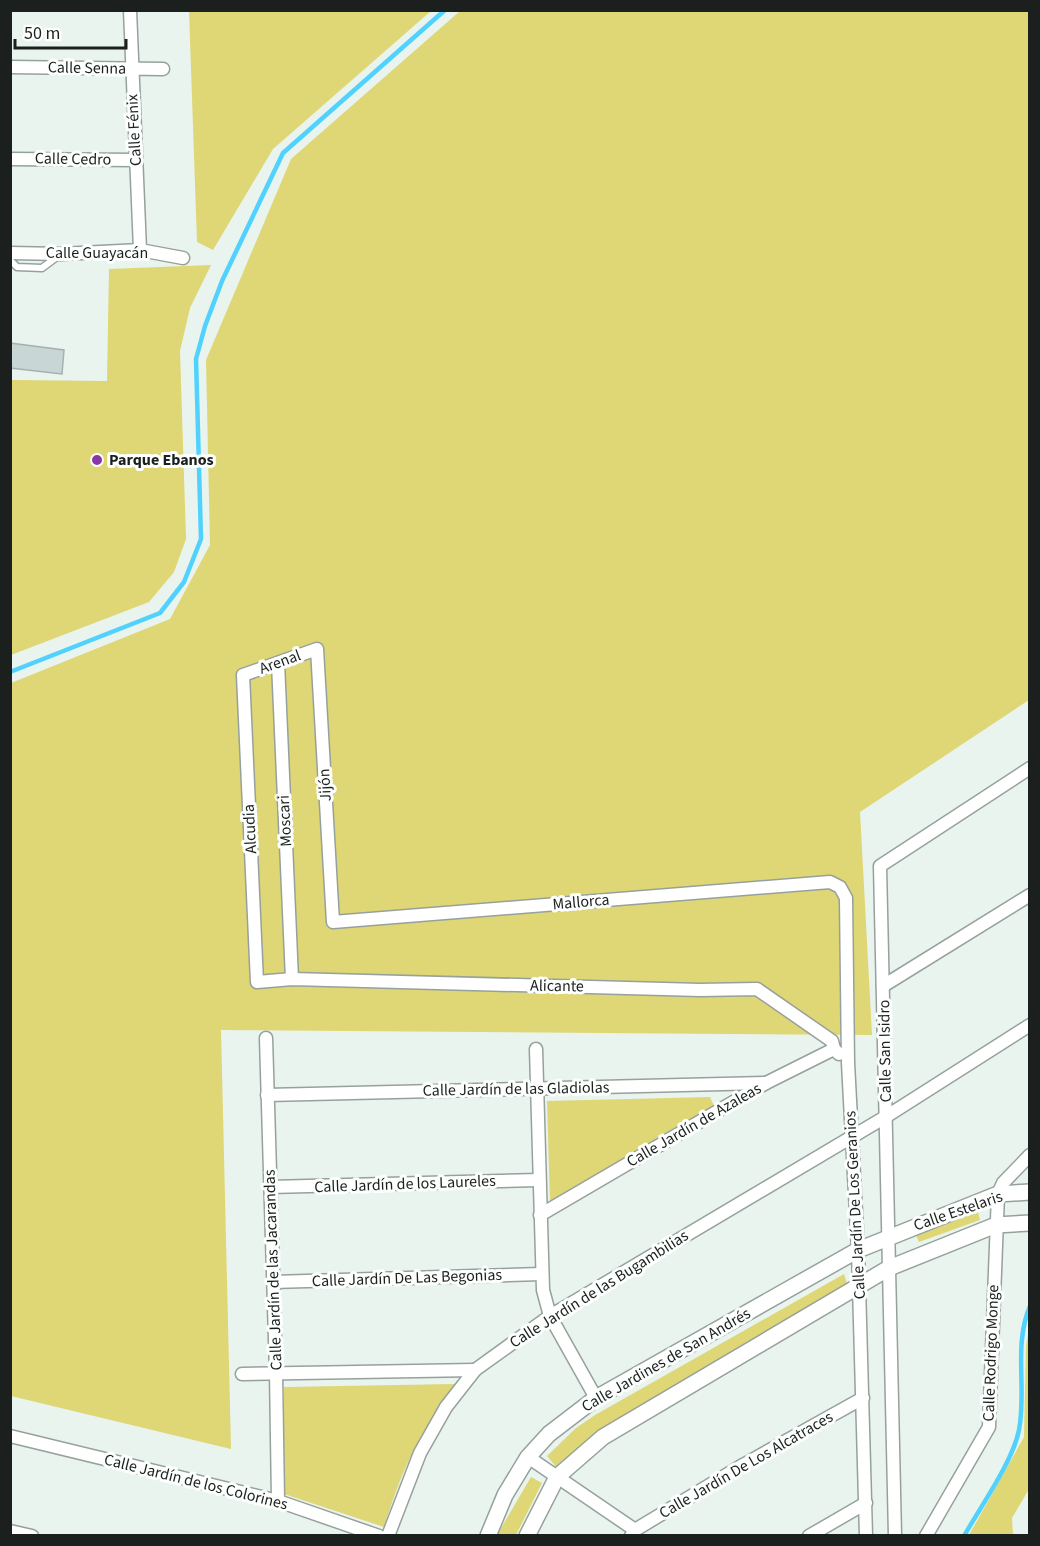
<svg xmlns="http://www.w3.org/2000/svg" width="1040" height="1546" font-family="'Source Sans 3',sans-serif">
	<rect width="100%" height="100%" fill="#e9f4ee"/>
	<!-- green -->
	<g fill="#dfd675">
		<polygon points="189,11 189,10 431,11 273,149 213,250 197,242"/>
		<polygon points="460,11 1029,11 1029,700 860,812 872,1035 221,1030 231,1449 11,1396 11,683 170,619 210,545 206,360 291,159"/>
		<polygon points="211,265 190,308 180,351 186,539 174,572 149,602 11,655 11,380 107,381 109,269"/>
		<polygon points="710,1097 714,1106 550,1203 547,1101"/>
		<polygon points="978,1212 980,1220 919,1242 916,1235"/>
		<polygon points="844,1274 848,1287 557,1468 547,1456 576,1428 595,1415"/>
		<polygon points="1029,1328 1029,1489 1012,1518 1013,1535 969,1535 1024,1437 1026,1346"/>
		<path d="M455,1384C446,1402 434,1416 424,1432C406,1461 394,1495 384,1527L284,1494V1387Z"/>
		<polygon points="531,1477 542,1483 516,1535 497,1535"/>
	</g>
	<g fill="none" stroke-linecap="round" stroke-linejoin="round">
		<!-- stream -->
		<g stroke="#51d1fe" stroke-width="4.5">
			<polyline points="10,672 160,613 184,582 201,539 196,359 205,326 222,281 283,153 445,10"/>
			<path d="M964,1536C981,1506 1013,1461 1019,1430C1027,1389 1013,1346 1030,1306"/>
		</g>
	</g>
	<!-- building -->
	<polygon fill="#c9d6d6" stroke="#a5b1b1" stroke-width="1.5" points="10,343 64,350 62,374 10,368"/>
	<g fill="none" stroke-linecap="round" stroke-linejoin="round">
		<!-- service casing -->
		<g stroke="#97a19c" stroke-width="9">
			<polyline id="service" points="10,260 17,267 42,268 58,256"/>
		</g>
		<!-- minor casing -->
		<g stroke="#97a19c" stroke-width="15">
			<g id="minor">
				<polyline points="130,10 140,250"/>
				<polyline points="10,67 163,69"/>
				<polyline points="10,159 136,160"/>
				<polyline points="10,253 61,254 140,250 183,258"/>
				<polyline points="278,663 292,979"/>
				<polyline points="883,986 1030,895"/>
				<polyline points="266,1038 276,1373 278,1501"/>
				<polyline points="536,1049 543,1290 550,1316 596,1398"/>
				<polyline points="834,1049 832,1041 757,989 700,990 292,979 257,982 243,675 317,649 333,922 830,882 840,887 846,898 848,1063 858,1250 866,1536"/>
				<polyline points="267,1095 766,1083"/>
				<polyline points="270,1187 539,1180"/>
				<polyline points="540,1215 766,1083 834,1049 839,1054"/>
				<polyline points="273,1282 541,1274"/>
				<polyline points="242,1374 475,1370"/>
				<polyline points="10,1436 278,1501 379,1536"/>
				<polyline points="528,1457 635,1530"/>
				<polyline points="10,1531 32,1536"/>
				<polyline points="388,1536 420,1453 446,1407 475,1370 550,1316 887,1116 1030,1025"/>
				<polyline points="631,1536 635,1530 743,1465 863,1398"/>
				<polyline points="809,1536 866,1503"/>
				<polyline points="895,1536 880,866 1030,768"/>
				<polyline points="926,1536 989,1427 998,1194 1003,1183 1030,1155"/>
			</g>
		</g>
		<!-- tertiary casing -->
		<g stroke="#97a19c" stroke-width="18">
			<g id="tertiary">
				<polyline points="488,1536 505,1495 528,1457 549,1434 596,1398 858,1250 998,1194 1030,1192"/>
				<polyline points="527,1536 557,1477 603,1437 889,1268 996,1225 1030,1223"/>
			</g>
		</g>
		<!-- service -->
		<use href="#service" stroke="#fff" stroke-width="6"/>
		<!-- minor -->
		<use href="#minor" stroke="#fff" stroke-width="12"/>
		<!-- tertiary -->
		<use href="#tertiary" stroke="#fff" stroke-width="15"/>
	</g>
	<!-- markers -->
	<circle fill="#8a37a6" stroke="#fcfffe" stroke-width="2" cx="97" cy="460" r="6"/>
	<g text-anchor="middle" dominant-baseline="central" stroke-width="6" stroke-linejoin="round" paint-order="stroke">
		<!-- street labels -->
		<g font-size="16" fill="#1b1f1d" stroke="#fcfffe">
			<text transform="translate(87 68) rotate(1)">Calle Senna</text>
			<text transform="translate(134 130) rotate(-93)">Calle Fénix</text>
			<text transform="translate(73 159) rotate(1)">Calle Cedro</text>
			<text x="97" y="253">Calle Guayacán</text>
			<text transform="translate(280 662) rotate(-20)">Arenal</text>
			<text transform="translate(325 785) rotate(-93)">Jijón</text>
			<text transform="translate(285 821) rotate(-93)">Moscari</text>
			<text transform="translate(250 829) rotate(-93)">Alcudia</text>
			<text transform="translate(581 902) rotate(-5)">Mallorca</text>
			<text transform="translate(557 986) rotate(1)">Alicante</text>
			<text transform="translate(885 1051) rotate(-91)">Calle San Isidro</text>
			<text transform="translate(516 1089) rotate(-1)">Calle Jardín de las Gladiolas</text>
			<text transform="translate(694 1125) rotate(-30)">Calle Jardín de Azaleas</text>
			<text transform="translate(405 1184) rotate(-2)">Calle Jardín de los Laureles</text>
			<text transform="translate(855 1205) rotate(-93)">Calle Jardín De Los Geranios</text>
			<text transform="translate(958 1211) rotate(-19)">Calle Estelaris</text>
			<text transform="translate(273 1270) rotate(-92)">Calle Jardín de las Jacarandas</text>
			<text transform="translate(407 1278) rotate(-2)">Calle Jardín De Las Begonias</text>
			<text transform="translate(599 1289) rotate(-32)">Calle Jardín de las Bugambilias</text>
			<text transform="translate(991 1353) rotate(-88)">Calle Rodrigo Monge</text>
			<text transform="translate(666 1360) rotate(-30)">Calle Jardines de San Andrés</text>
			<text transform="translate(746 1465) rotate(-30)">Calle Jardín De Los Alcatraces</text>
			<text transform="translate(196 1482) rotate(14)">Calle Jardín de los Colorines</text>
		</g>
		<!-- poi labels -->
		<g font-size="16" font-weight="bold" fill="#1b1f1d" stroke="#fcfffe" text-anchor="start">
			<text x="109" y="460">Parque Ebanos</text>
		</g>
	</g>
	<!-- border -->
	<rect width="1040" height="1546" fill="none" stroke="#1b1f1d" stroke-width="24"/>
	<!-- scale -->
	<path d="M15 39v9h111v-9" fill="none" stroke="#1b1f1d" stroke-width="3"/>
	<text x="24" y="39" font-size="18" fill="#1b1f1d" stroke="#fcfffe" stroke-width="4.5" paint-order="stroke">50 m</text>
</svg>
